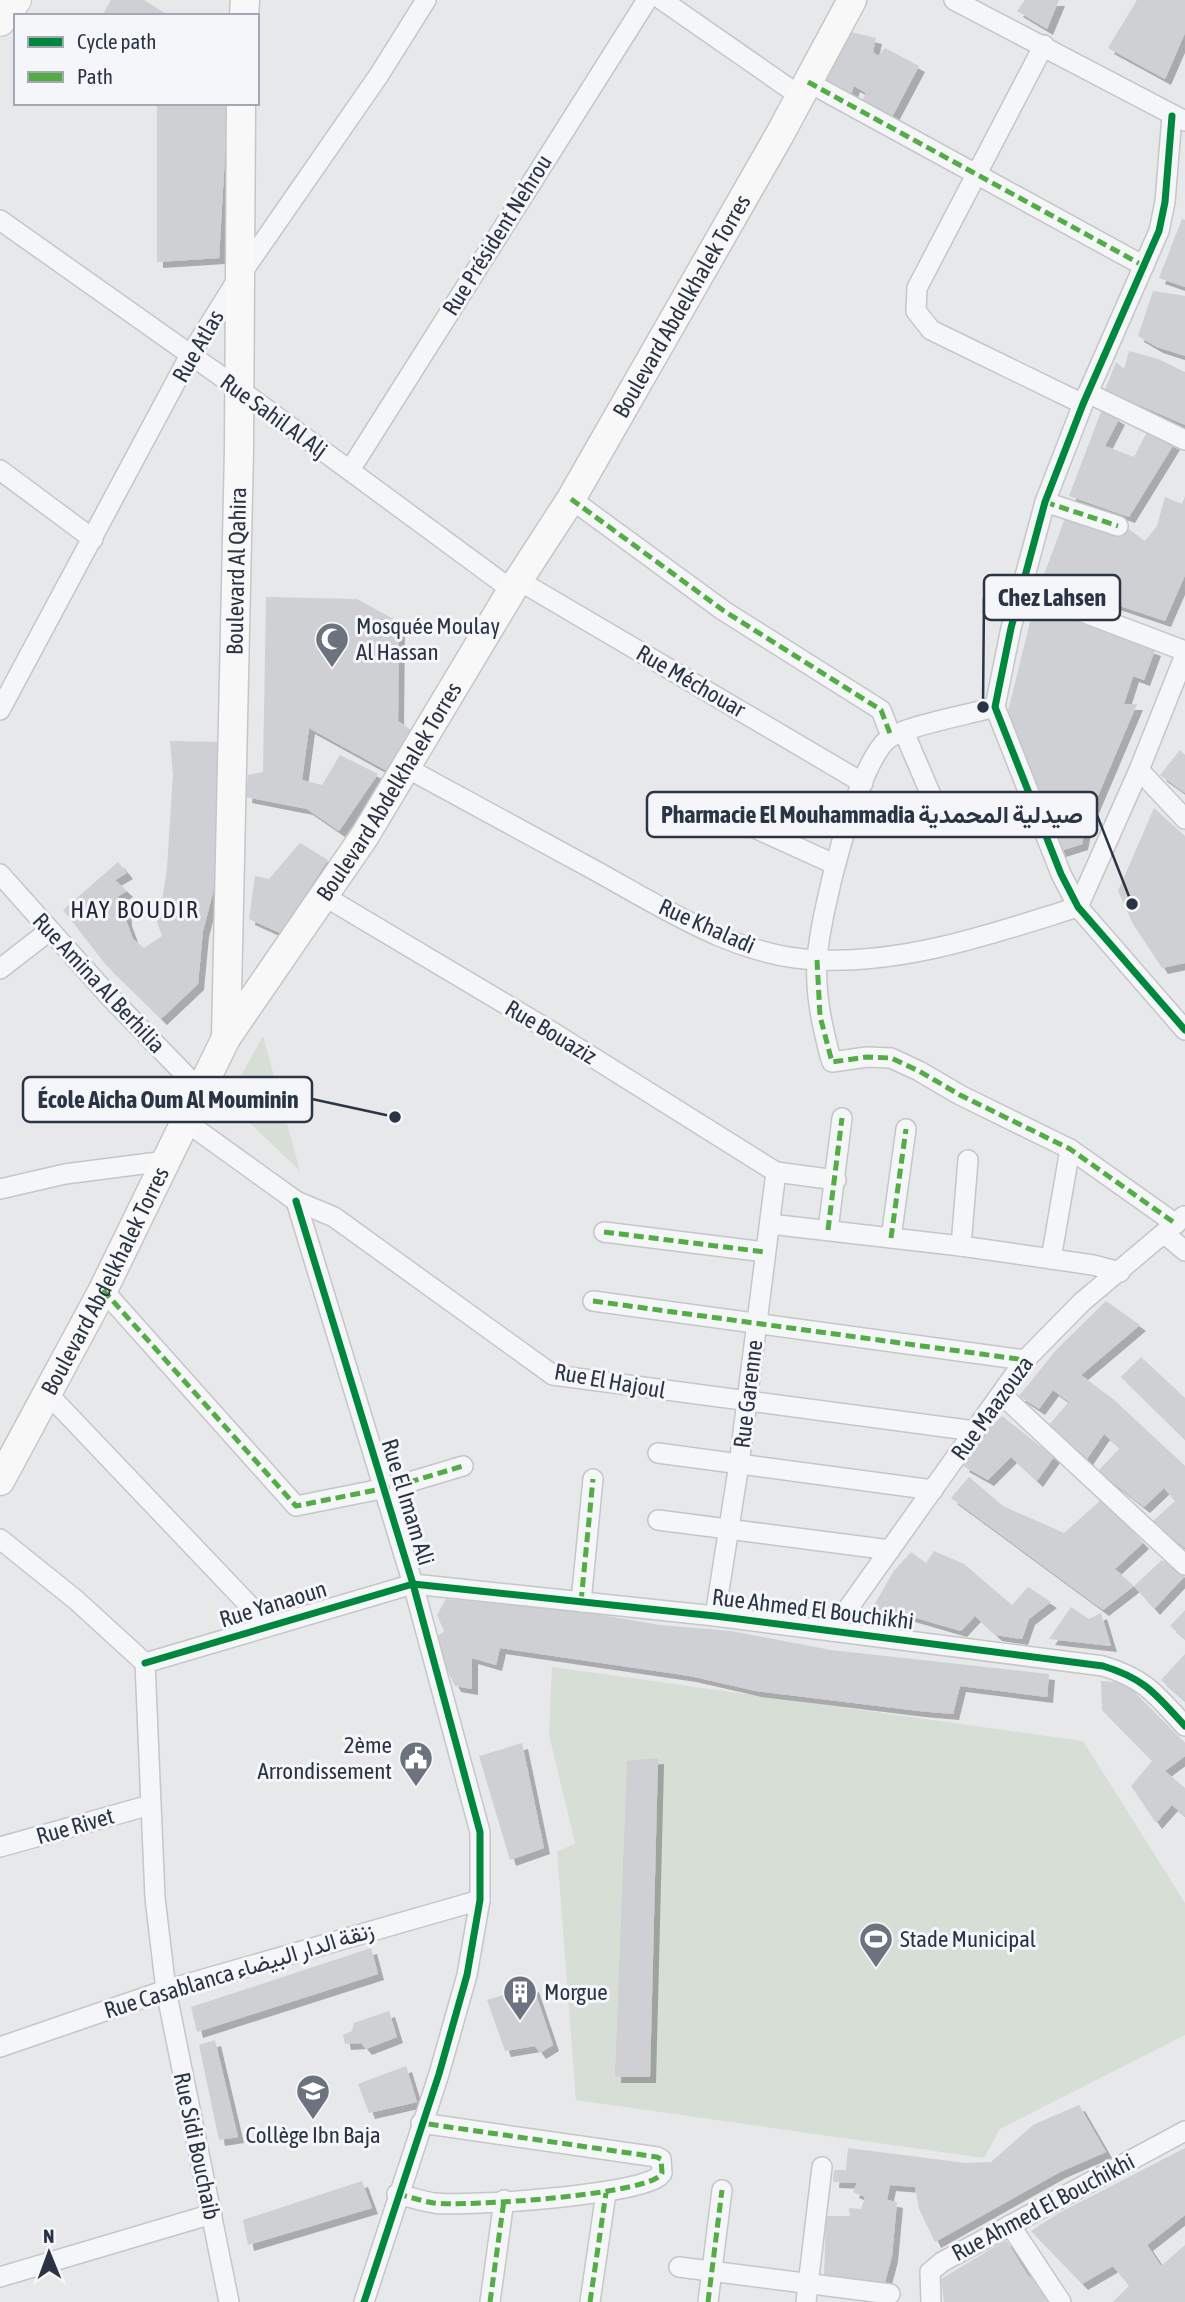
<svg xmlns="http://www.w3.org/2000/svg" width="1185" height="2302" font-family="'Asap Condensed',Vazirmatn,sans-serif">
	<defs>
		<filter id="shadow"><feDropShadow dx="6" dy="6" stdDeviation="0" flood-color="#0004"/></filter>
	</defs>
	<rect width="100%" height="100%" fill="#e6e8ea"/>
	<!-- green -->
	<g fill="#d6ded6">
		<polygon points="263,1036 300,1171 227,1101"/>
		<polygon points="552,1667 1083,1741 1185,1903 1185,2035 1000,2129 984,2158 576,2100 557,1852 575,1843 549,1735"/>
	</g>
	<!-- building -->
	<g fill="#ced0d3" filter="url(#shadow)">
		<polygon points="111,0 144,0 165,13 163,16 102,16"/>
		<polygon points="1025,0 1059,0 1047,29 1017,11"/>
		<polygon points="1137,0 1185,0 1185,33 1165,79 1108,48"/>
		<polygon points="851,32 876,38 873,52 878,56 885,48 919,66 892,117 861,103 866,93 854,86 850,98 821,85"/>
		<polygon points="157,103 228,103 219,258 157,262"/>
		<polygon points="1182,219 1185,220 1185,287 1159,278"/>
		<polygon points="1153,291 1185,296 1185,356 1157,347 1138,336"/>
		<polygon points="1129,351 1158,359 1185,372 1185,425 1105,390 1116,362 1124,369"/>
		<polygon points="1102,409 1119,419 1105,446 1134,457 1147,432 1174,444 1129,517 1069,496"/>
		<polygon points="1185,496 1185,575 1165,621 1042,580 1065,518 1122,537 1126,527 1145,541 1157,526 1165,497 1182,504"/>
		<polygon points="266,597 357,599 399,622 398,721 414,732 389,772 309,728 302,780 322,785 340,755 378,774 339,831 307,809 246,797 248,775 263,772"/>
		<polygon points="1044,610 1155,650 1144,680 1133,676 1124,704 1137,704 1086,824 1082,844 1060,851 1008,711 1031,618"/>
		<polygon points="170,741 222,742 217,773 219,870 203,931 198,984 161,1019 106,965 63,910 118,862 127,873 115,880 127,891 117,897 125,902 126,920 133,939 144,948 162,936 149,900 162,901 167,868 173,774"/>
		<polygon points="1180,750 1185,755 1185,793 1160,775"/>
		<polygon points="1154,808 1185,836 1185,963 1162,968 1133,924 1118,891"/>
		<polygon points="300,843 328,860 280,933 249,919 255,876 269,879"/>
		<polygon points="1106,1301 1140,1325 1081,1375 1113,1399 1185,1466 1185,1548 1152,1522 1175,1501 1164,1488 1144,1507 1098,1471 1120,1448 1104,1434 1087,1459 1048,1426 1069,1402 1053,1390 1039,1409 1019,1396 1057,1349"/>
		<polygon points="1141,1357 1185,1398 1185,1440 1121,1377"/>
		<polygon points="1002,1416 1054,1457 1037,1481 1011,1457 988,1480 963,1466 984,1433"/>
		<polygon points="969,1477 1003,1506 1064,1533 1102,1499 1143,1543 1115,1569 1134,1586 1162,1560 1185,1576 1154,1609 1134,1586 1103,1610 951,1498"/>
		<polygon points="934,1551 964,1564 1012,1605 1028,1587 1051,1602 1029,1619 1022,1639 996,1635 975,1616 961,1631 909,1616 871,1611 893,1572 911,1552 926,1563"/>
		<polygon points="446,1599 566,1609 660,1625 731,1631 831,1650 1049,1674 1047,1697 960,1686 953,1714 919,1711 756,1691 690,1676 500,1648 496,1665 472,1658 472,1689 455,1686 444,1663 437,1637 444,1631 437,1615"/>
		<polygon points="1071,1607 1089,1619 1101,1613 1111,1646 1049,1639"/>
		<polygon points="1185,1610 1185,1639 1170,1626"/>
		<polygon points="1185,1654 1185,1701 1161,1680"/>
		<polygon points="1101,1681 1125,1683 1185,1743 1185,1756 1165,1771 1185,1788 1185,1816 1172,1805 1156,1823 1131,1786 1152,1761 1102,1710"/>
		<polygon points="522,1743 544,1848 510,1860 479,1756"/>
		<polygon points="658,1758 650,2077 615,2077 627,1761"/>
		<polygon points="371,1948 378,1974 197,2032 191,2007"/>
		<polygon points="533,1986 553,2045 540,2053 535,2046 505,2051 487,2000"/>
		<polygon points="389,2011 397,2037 366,2049 361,2043 345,2044 343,2035 352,2031 354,2023"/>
		<polygon points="215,2040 238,2137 219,2140 199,2045"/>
		<polygon points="406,2066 417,2102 369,2113 358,2084"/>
		<polygon points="1079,2105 1106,2152 1060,2172 935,2242 919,2209 915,2187 890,2185 887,2200 897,2202 892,2256 884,2286 824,2278 826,2216 850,2216 849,2208 861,2209 865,2197 853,2192 857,2183 833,2182 834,2170 846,2170 848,2148 965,2163 991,2162 1033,2125"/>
		<polygon points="1185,2148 1185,2215 1147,2245 1161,2266 1185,2245 1185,2302 1113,2302 1129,2286 1113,2266 1082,2284 1031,2231 1057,2214"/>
		<polygon points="362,2181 372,2208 248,2245 243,2220"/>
		<polygon points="1006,2240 1027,2274 1052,2302 944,2302 941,2279"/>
	</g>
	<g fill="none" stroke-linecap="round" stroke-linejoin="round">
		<!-- street casing -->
		<g stroke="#c4c6c8" stroke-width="22">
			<g id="street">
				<polyline points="662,0 800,96"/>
				<polyline points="954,0 1185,121"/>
				<polyline points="1044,45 917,288 916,311 931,330 1083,404"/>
				<polyline points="808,82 1144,266"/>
				<polyline points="1172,116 1165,202 1159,231 1083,404 1045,502 1011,628 995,707 1061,874 1078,907 1185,1030"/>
				<polyline points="0,220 239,389 512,590"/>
				<polyline points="1088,393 1185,440"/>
				<polyline points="0,470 93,539"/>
				<polyline points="350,470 647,0"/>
				<polyline points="571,499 724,611 881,710 891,736"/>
				<polyline points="1045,502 1118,526"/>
				<polyline points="518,580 863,783"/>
				<polyline points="1022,589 1185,651"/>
				<path d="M995,707C972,714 903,726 888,739C856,765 819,918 817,961C815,994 822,1025 830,1056L832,1062L867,1057L891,1058L919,1071L960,1095L1070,1149L1176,1224"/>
				<polyline points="0,710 189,357 239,277 379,75 426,0"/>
				<polyline points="904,732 940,816"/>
				<path d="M405,767C468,801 532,836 596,871C665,909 738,958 820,960C910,963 994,933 1078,907"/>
				<polyline points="1139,770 1185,819"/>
				<polyline points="704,805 834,864"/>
				<polyline points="0,874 109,996 200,1090"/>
				<polyline points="324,896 554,1033 776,1172 836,1180"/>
				<polyline points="1078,907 1139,770 1185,655"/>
				<polyline points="0,969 49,931"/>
				<polyline points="185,1121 296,1201 334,1217 553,1375 975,1431"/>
				<polyline points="0,1189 65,1174 166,1161"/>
				<polyline points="296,1201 413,1584 480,1832 480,1900 467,1975 439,2074 364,2302"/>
				<polyline points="770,1224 961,1246 1093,1265 1120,1272"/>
				<polyline points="828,1230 842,1118"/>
				<polyline points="604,1232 765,1252"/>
				<polyline points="1165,1234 1185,1251"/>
				<polyline points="891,1238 906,1129"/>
				<polyline points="961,1246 968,1160"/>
				<polyline points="1051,1259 1070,1149"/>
				<polyline points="103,1290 296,1506 396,1486 463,1466"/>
				<polyline points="593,1301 1025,1360"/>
				<polyline points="1001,1394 1185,1565"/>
				<polyline points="49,1395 269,1626"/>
				<polyline points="658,1453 933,1490"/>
				<polyline points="658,1520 890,1550"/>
				<polyline points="0,1539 76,1600 145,1663"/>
				<polyline points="581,1602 593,1479"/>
				<polyline points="715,1616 739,1464 776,1172"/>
				<polyline points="832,1631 1025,1360 1082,1302 1184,1216"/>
				<path d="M145,1663L413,1584L715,1616L1103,1666C1146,1679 1156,1695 1185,1726"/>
				<polyline points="145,1663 155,1898 166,1990 229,2302"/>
				<polyline points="0,1847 150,1805"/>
				<polyline points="0,2047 166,1990 480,1900"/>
				<path d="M397,2194C410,2197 422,2201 434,2203C463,2207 653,2195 662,2173L661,2159L657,2157L421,2123"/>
				<polyline points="1010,2225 1061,2302"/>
				<polyline points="679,2267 890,2294"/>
				<polyline points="0,2277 212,2214"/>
				<polyline points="490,2302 504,2200"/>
				<polyline points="590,2302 606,2193"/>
				<polyline points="708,2302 722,2190"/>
				<polyline points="806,2302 822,2167"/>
				<polyline points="931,2302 930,2272 942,2262 1185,2131"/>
			</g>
		</g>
		<!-- secondary casing -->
		<g stroke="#c4c6c8" stroke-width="31">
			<g id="secondary">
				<polyline points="244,16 245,0"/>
				<path id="s1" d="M226,1038L239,449L241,103"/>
				<path id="s2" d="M0,1481L103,1290L226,1038L364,837L512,590L571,499L780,134L852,0"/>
			</g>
		</g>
		<!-- primary casing -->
		<g stroke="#c2c5c8" stroke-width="32">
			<polyline id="primary" points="0,21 16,0"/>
		</g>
		<!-- street -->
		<use href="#street" stroke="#f5f6f7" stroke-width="19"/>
		<!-- secondary -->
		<use href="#secondary" stroke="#f8f8f8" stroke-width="28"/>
		<!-- primary -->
		<use href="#primary" stroke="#f8f8f8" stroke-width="30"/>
		<!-- quiet -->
		<g stroke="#54ac47" stroke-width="5" stroke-dasharray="10 5" stroke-linecap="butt">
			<polyline points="808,82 1144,266"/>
			<polyline points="571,499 724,611 881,710 891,736"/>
			<polyline points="1045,502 1118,526"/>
			<polyline points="817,960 820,1016 832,1062 867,1057 891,1058 919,1071 960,1095 1070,1149 1176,1224"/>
			<polyline points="828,1230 842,1118"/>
			<polyline points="604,1232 765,1252"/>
			<polyline points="891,1238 906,1129"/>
			<polyline points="103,1290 296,1506 396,1486 463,1466"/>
			<polyline points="593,1301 1025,1360"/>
			<polyline points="581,1602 593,1479"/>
			<path d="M397,2194C410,2197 422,2201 434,2203C463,2207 653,2195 662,2173L661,2159L657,2157L421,2123"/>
			<polyline points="490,2302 504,2200"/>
			<polyline points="590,2302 606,2193"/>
			<polyline points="708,2302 722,2190"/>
		</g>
		<!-- cycleway casing -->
		<g stroke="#f4f6f9" stroke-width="11">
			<g id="cycleway">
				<polyline points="1172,116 1165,202 1159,231 1083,404 1045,502 1011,628 995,707 1061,874 1078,907 1185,1030"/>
				<polyline points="296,1201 413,1584 480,1832 480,1900 467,1975 439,2074 364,2302"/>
				<path d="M145,1663L413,1584L715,1616L1103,1666C1146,1679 1156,1695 1185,1726"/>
			</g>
		</g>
		<!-- cycleway -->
		<use href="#cycleway" stroke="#00873e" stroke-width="7"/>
	</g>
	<!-- icons -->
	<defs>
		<g id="mosque-pin" transform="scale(1.75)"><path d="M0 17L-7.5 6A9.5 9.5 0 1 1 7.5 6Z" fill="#6c737f" stroke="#f4f6f9"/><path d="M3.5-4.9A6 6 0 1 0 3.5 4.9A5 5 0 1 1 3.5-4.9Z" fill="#fff"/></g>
		<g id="civic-pin" transform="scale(1.75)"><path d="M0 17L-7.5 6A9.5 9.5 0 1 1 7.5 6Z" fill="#6c737f" stroke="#f4f6f9"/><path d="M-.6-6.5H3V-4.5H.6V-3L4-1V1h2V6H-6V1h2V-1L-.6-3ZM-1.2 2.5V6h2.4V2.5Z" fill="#fff"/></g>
		<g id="stadium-pin" transform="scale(1.75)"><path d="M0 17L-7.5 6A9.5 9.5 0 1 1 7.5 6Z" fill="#6c737f" stroke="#f4f6f9"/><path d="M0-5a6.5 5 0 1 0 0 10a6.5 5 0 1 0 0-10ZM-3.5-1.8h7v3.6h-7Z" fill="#fff"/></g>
		<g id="building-pin" transform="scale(1.75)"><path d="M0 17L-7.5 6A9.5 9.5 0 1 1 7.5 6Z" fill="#6c737f" stroke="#f4f6f9"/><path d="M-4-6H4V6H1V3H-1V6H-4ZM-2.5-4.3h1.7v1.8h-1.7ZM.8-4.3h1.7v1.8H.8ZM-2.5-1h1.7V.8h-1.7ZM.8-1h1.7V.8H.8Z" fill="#fff"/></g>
		<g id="school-pin" transform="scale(1.75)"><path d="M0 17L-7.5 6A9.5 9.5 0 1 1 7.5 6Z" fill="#6c737f" stroke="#f4f6f9"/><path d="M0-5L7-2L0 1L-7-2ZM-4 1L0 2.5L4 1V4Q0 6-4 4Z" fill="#fff"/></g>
	</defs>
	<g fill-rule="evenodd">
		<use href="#mosque-pin" x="332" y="639"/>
		<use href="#civic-pin" x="416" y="1758"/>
		<use href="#stadium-pin" x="876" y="1939"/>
		<use href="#building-pin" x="520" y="1992"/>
		<use href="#school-pin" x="313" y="2091"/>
	</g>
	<g text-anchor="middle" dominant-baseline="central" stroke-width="6" stroke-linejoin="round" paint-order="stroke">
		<!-- street labels -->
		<g font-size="23" fill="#2b3445" stroke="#f4f6f9">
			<text transform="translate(497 235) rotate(-58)">Rue Président Nehrou</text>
			<text stroke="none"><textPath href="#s2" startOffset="1360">Boulevard Abdelkhalek Torres</textPath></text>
			<text transform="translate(198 346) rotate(-60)">Rue Atlas</text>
			<text transform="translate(274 416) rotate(36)">Rue Sahil Al Alj</text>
			<text stroke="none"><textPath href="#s1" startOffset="467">Boulevard Al Qahira</textPath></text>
			<text transform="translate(691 681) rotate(30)">Rue Méchouar</text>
			<text stroke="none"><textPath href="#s2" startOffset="793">Boulevard Abdelkhalek Torres</textPath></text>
			<text transform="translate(707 926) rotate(24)">Rue Khaladi</text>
			<text transform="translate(99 983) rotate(47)">Rue Amina Al Berhilia</text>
			<text transform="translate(551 1032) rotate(31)">Rue Bouaziz</text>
			<text stroke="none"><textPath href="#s2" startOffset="226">Boulevard Abdelkhalek Torres</textPath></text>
			<text transform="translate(610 1381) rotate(10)">Rue El Hajoul</text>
			<text transform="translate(748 1394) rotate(-83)">Rue Garenne</text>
			<text transform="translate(992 1408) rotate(-54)">Rue Maazouza</text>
			<text transform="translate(408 1502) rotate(73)">Rue El Imam Ali</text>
			<text transform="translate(273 1604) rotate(-17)">Rue Yanaoun</text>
			<text transform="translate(813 1609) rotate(7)">Rue Ahmed El Bouchikhi</text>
			<text transform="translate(75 1826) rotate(-16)">Rue Rivet</text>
			<text transform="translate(239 1970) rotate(-17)">Rue Casablanca زنقة الدار البيضاء</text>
			<text transform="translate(197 2146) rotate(78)">Rue Sidi Bouchaib</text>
			<text transform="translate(1043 2207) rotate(-28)">Rue Ahmed El Bouchikhi</text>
		</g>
		<!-- poi labels -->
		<g font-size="23" fill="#2b3445" stroke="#f4f6f9" text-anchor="start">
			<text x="356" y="626">Mosquée Moulay<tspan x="356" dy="26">Al Hassan</tspan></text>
			<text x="392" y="1745" text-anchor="end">2ème<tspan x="392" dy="26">Arrondissement</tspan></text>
			<text x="900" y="1939">Stade Municipal</text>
			<text x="544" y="1992">Morgue</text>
			<text x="313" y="2135" text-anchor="middle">Collège Ibn Baja</text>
		</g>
		<!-- neighbourhood labels -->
		<g font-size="24" letter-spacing="2" fill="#1d2536" stroke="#f4f6f9">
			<text x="135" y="909">HAY BOUDIR</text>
		</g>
	</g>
	<!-- callouts -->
	<path fill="none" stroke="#2b3445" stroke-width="2.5" d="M983 707L984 598M1132 904L1097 815M395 1117L312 1099"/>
	<g fill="#2b3445" stroke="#f4f6f9" stroke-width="2.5">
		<circle cx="983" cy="707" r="7"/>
		<circle cx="1132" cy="904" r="7"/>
		<circle cx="395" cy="1117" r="7"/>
	</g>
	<g fill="#f4f6f9" stroke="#2b3445" stroke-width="2.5">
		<rect x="984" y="575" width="136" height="45" rx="7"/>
		<rect x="647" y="792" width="450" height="45" rx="7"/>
		<rect x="23" y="1077" width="289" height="45" rx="7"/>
	</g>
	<g font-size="24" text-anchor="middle" font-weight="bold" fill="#2b3445">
		<text x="1052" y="606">Chez Lahsen</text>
		<text x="872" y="823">Pharmacie El Mouhammadia صيدلية المحمدية</text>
		<text x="168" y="1108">École Aicha Oum Al Mouminin</text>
	</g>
	<!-- legend -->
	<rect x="14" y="14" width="245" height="91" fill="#f4f6f9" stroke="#a4a8b1" stroke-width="2"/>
	<rect x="28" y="37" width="35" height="10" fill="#00873e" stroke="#a4a8b1" stroke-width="2"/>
	<text x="77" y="49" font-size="21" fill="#2b3445">Cycle path</text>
	<rect x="28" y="72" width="35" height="10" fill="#54ac47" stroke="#a4a8b1" stroke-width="2"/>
	<text x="77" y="84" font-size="21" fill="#2b3445">Path</text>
	<!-- north arrow -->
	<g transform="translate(49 2253) rotate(359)" stroke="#f4f6f9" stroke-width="5" paint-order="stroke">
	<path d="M0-5L12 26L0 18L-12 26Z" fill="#2b3445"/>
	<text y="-10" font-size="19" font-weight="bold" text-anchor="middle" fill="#2b3445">N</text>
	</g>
</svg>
